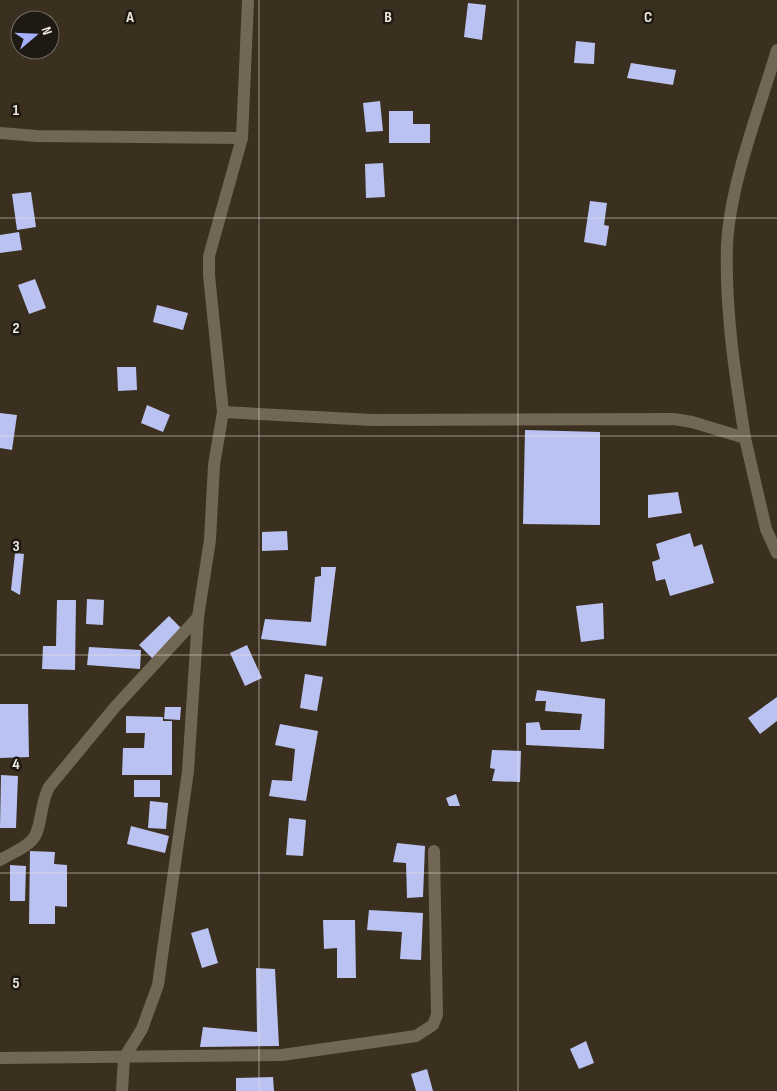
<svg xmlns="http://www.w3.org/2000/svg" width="777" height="1091" font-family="'Sofia Sans Condensed',sans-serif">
	<rect width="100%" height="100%" fill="#3b3020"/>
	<!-- building -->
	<g fill="#bac2f2">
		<polygon points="468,3 486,5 482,40 464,37"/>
		<polygon points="576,41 595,43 594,64 574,63"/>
		<polygon points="631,63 676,70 673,85 627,78"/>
		<polygon points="380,101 383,131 366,132 363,103"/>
		<polygon points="389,111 413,111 413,124 430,124 430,143 389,143"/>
		<polygon points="383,163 385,197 366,198 365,164"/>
		<polygon points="31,192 36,227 17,230 12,194"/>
		<polygon points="590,201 607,203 604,225 609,226 606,246 584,242"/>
		<polygon points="19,232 22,250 0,253 0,235"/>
		<polygon points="35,279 46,308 29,314 18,285"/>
		<polygon points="157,305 188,313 183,330 153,322"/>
		<polygon points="117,367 136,367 137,390 118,391"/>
		<polygon points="147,405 170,415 163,432 141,423"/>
		<polygon points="0,413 17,415 12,450 0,448"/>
		<polygon points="525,430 600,432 600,525 523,524"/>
		<polygon points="678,492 682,513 648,518 648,495"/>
		<polygon points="287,531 288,550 262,551 262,532"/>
		<polygon points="690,533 694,547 702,544 714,583 670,596 665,579 656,581 652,562 660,559 656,544"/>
		<polygon points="15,553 24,554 20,595 11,590"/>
		<polygon points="321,567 336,567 326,646 261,639 265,619 311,622 315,577 321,576"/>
		<polygon points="87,599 104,600 103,625 86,624"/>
		<polygon points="57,600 76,600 75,670 42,669 43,646 56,646"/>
		<polygon points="603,603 604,639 581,642 576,606"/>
		<polygon points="169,616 184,631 155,661 139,645"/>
		<polygon points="247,645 262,678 245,686 230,653"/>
		<polygon points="89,647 141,650 140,669 87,665"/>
		<polygon points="305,674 323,677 317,711 300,708"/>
		<polygon points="537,690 605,699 604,749 526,745 526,723 539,722 541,730 580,730 582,714 545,711 546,701 535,701"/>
		<polygon points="777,697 777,721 760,734 748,718"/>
		<polygon points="0,704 28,704 29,757 0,758"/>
		<polygon points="165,707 181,707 180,720 164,719"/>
		<polygon points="126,716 163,717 163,721 172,721 172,775 122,775 123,748 144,748 145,733 126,733"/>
		<polygon points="280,724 318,731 306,801 269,796 272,780 292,781 295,749 275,745"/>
		<polygon points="492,750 521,751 520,782 492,781 495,769 490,768"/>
		<polygon points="1,775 18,776 16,828 0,828"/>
		<rect x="134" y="780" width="26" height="17"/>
		<polygon points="456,794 460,806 449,806 446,798"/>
		<polygon points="150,801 168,803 166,829 148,828"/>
		<polygon points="289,818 306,820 303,856 286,855"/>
		<polygon points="131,826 169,836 165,853 127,844"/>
		<polygon points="397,843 425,846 423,897 407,898 406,863 393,862"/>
		<polygon points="30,851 55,852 54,864 67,865 67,907 55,906 55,924 29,924"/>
		<polygon points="10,865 26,866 25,901 10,901"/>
		<polygon points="369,910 423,913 421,960 400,959 402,932 367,930"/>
		<polygon points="323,920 355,920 356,978 337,978 337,948 324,949"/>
		<polygon points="208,928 218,963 202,968 191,933"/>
		<polygon points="256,968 275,969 279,1046 200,1047 203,1027 257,1032"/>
		<polygon points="586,1041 594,1063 579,1069 570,1049"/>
		<polygon points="427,1069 433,1091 416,1091 411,1074"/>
		<polygon points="273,1077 274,1091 236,1091 236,1078"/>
	</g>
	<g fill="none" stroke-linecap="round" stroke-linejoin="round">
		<!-- minor -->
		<g stroke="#726654" stroke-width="12">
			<polyline points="0,133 37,136 242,138"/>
			<polyline points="223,412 372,420 674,419 692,422 745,438 766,529 777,553"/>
			<path d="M745,438C735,375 725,310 727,245C730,184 759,110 777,50"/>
			<path d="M0,860C10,854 26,848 33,839C42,828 40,803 49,787L115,707L198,617"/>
			<polyline points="0,1058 282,1055 416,1036 433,1025 437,1015 434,851"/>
			<polyline points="122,1091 124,1058 142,1029 158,985 188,771 198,617 210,540 214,465 223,412 209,275 209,256 242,138 248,0"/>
		</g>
	</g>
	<!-- grid -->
	<path fill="none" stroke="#eee7dc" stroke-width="1" stroke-opacity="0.55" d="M259,0V1091M518,0V1091M0,218H777M0,436H777M0,655H777M0,873H777"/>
	<g font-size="16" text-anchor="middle" font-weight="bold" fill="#eee7dc" stroke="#1e1912" stroke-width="5" stroke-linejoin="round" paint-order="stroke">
		<text x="130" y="22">A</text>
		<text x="388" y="22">B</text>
		<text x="648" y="22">C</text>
		<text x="16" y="115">1</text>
		<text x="16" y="333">2</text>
		<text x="16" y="551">3</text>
		<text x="16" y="769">4</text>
		<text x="16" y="988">5</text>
	</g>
	<!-- north arrow -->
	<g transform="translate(35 35) rotate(71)"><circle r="24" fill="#1e1912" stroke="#716b63"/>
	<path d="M0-4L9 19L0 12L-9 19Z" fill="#a5b1fc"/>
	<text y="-8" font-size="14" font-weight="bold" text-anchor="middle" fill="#eee7dc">N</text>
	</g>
</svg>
